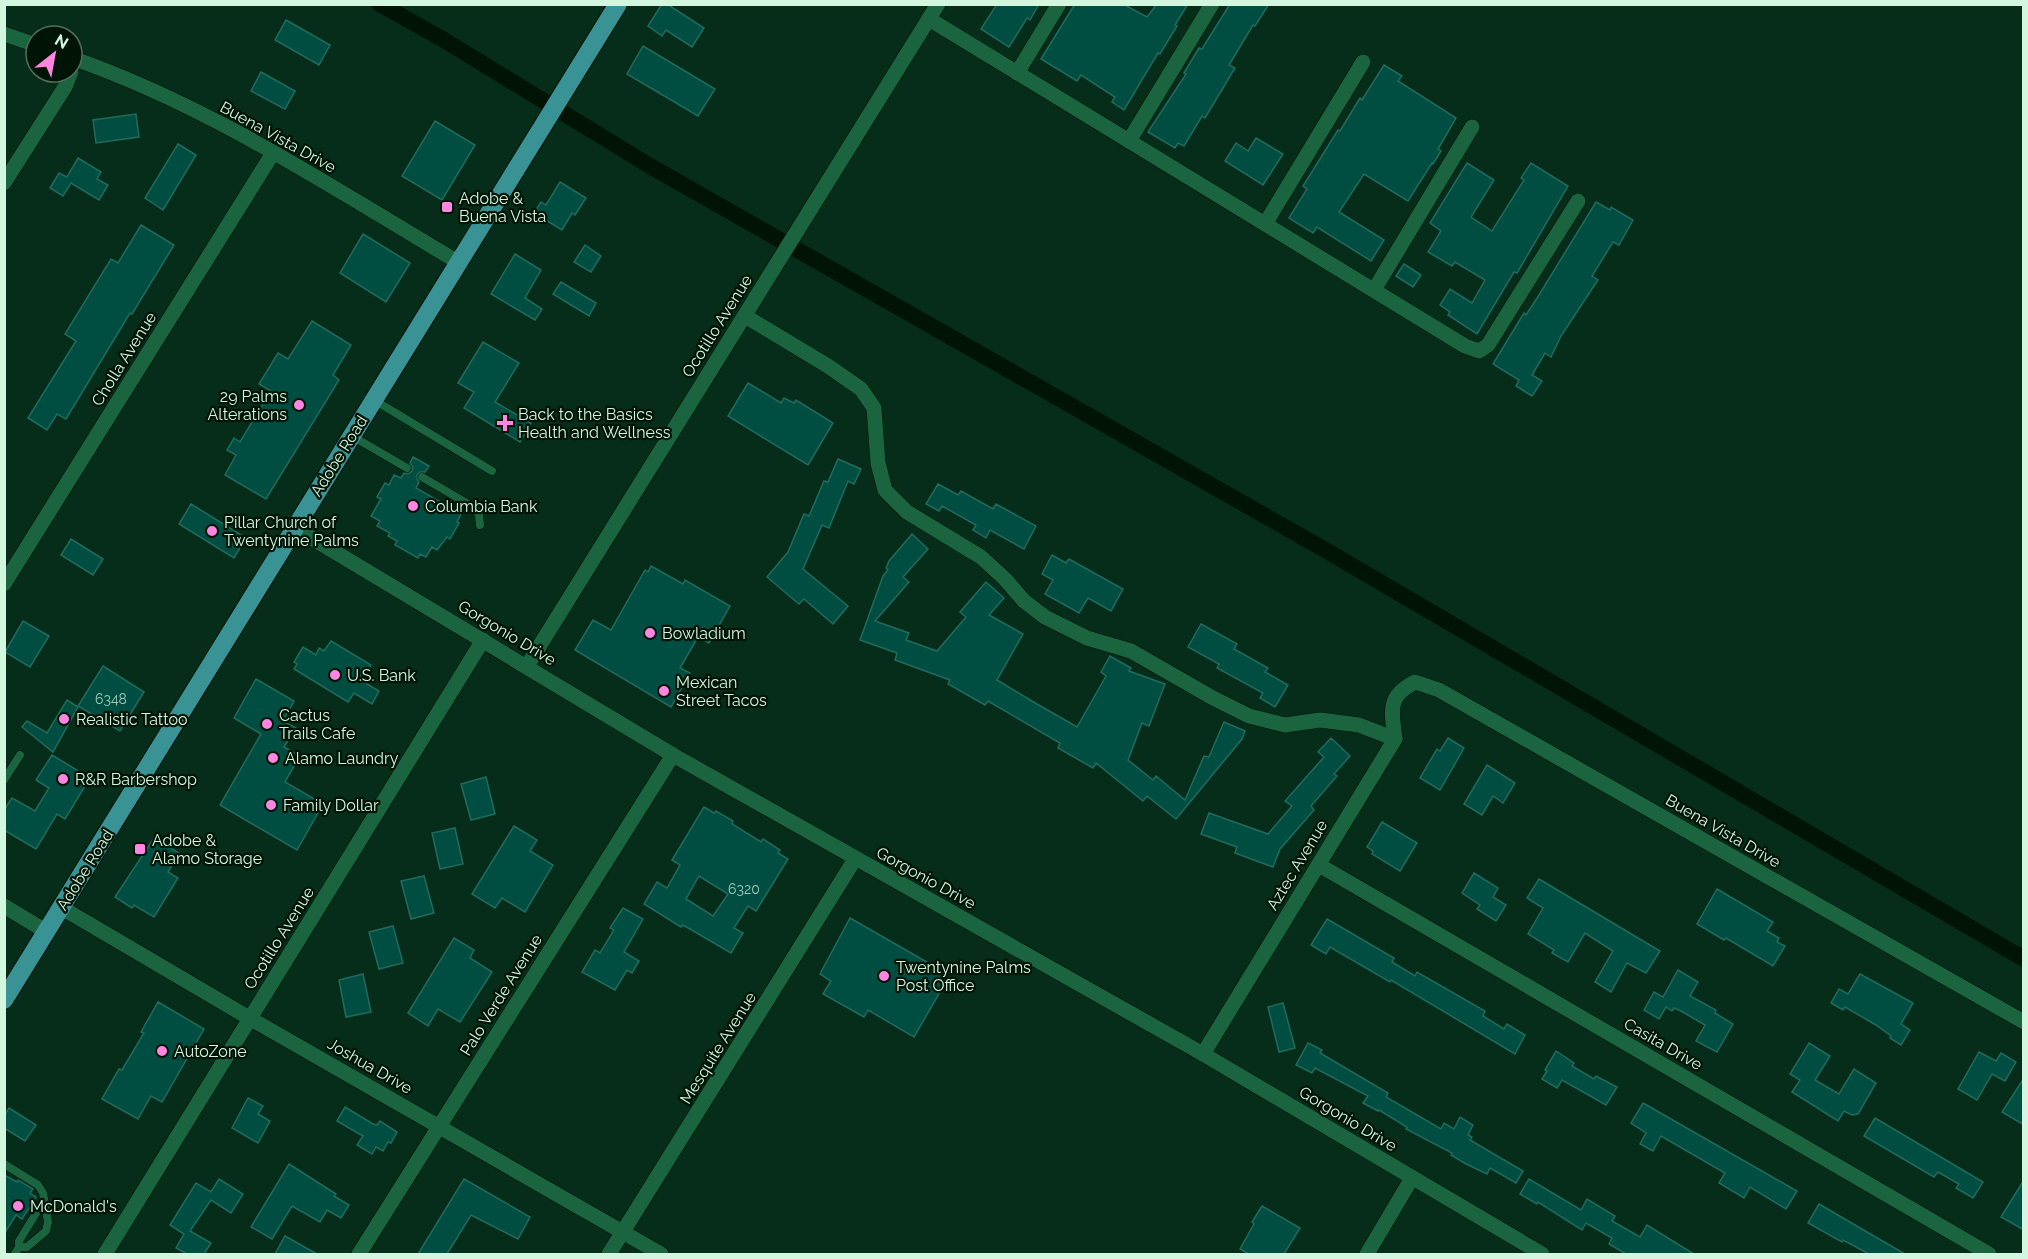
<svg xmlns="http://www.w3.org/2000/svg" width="2028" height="1259" font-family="Raleway,sans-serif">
	<rect width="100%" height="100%" fill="#062d1a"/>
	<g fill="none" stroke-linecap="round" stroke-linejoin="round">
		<!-- canal -->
		<polyline stroke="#001406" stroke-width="16" points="380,4 444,40 650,166 1327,551 2024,959"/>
	</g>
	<!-- building -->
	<g fill="#004e41" stroke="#226b5c" stroke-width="1.5" fill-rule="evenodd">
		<polygon points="662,4 667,4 704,28 692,47 666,30 662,36 648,26"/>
		<polygon points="997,4 1039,4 1030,20 1027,18 1009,47 981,29"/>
		<polygon points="1075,4 1123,4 1147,17 1157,4 1188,4 1175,25 1177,26 1160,54 1158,53 1124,110 1112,102 1115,97 1081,75 1077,81 1041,59"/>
		<polygon points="1230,4 1269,4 1255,26 1253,25 1229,65 1235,68 1205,118 1202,116 1184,146 1178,143 1175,148 1148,132 1186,74 1184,73 1199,48 1202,49"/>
		<polygon points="286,20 330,45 319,65 275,40"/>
		<polygon points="643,46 715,89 698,116 627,74"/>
		<polygon points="1384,65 1402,76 1398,81 1456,118 1438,149 1441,151 1433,164 1432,163 1408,201 1364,174 1339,212 1384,240 1371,261 1317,227 1313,233 1289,218 1307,189 1303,186 1338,130 1340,131 1360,98 1362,100"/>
		<polygon points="261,72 295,91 285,109 251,91"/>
		<polygon points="136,114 139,137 96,143 93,120"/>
		<polygon points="435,121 475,145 442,200 402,176"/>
		<polygon points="1256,138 1283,154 1263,185 1225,161 1236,143 1248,151"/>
		<polygon points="178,144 196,155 163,210 145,198"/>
		<polygon points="78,158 101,172 97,179 108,185 99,200 71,183 63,196 50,188 59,173 67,177"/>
		<polygon points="1467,163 1494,180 1471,217 1492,231 1524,180 1521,178 1531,163 1568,186 1517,273 1514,272 1477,334 1448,315 1450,312 1440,305 1450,289 1472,303 1485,280 1455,262 1452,266 1428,252 1441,231 1430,223"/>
		<polygon points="560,182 586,198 575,215 572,213 562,230 534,213 541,202 546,205"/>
		<polygon points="1596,202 1610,210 1611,207 1633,220 1619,245 1613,242 1592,276 1598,280 1561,336 1551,357 1545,353 1532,375 1542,381 1532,396 1516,386 1519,380 1493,364 1524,313 1526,315 1539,295"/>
		<polygon points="141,225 174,245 132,314 130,313 66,419 57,414 47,430 28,418 76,341 65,334 111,259 118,263"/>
		<polygon points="363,234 410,263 386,302 340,273"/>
		<polygon points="585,245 601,256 591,272 574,262"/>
		<polygon points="515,254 541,270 525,298 542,309 535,320 491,294"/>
		<polygon points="1404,264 1421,275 1413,287 1396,276"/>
		<polygon points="561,282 596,303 589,316 553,294"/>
		<polygon points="312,321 351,345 333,375 339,380 266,499 225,475 236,455 227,450 234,438 240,442 271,391 259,384 278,353 288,359"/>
		<polygon points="483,342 519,363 495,402 531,423 520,442 464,408 474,392 458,383"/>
		<polygon points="748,383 781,403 784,398 794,403 796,400 833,423 808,465 728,416"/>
		<polygon points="413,457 429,466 425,472 420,472 417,475 417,479 419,482 416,488 461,514 457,522 459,523 450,539 447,537 437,550 432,547 426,557 420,554 418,558 395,545 397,541 388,536 390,533 377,526 380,521 371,516 381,499 377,497 385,483 389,485 394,475 401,478 404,473 408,474 412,471 413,467 410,463"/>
		<polygon points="838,459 861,469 854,484 848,481 829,528 822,525 803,569 848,606 833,624 804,599 799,604 767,577 788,552 804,514 809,516 824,481 828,482"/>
		<polygon points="938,484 958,495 961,491 993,509 996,504 1036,526 1024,549 990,530 986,538 973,530 976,525 942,506 939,511 926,504"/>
		<polygon points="191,504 246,538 234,558 179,524"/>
		<polygon points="912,534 928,549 903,577 909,582 875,621 909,633 906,640 937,651 966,617 960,612 986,582 1004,598 989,615 1023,634 997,680 1037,704 1077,727 1106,676 1101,672 1110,656 1131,668 1129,671 1165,684 1149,726 1142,723 1128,760 1153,780 1156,776 1185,800 1204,756 1209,757 1224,722 1245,731 1242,739 1176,819 1147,796 1143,801 1096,763 1093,768 1058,748 1060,743 988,701 985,705 948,684 950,680 895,660 897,653 860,640 883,576 888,570 886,568 889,561"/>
		<polygon points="71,539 103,559 93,575 61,555"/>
		<polygon points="1052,555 1066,563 1069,559 1123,589 1111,611 1088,598 1079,613 1045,594 1053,580 1042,574"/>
		<polygon points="651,566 683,584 685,580 730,606 709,643 698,637 680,668 690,673 671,707 575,650 593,620 611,630 645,570 648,572"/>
		<polygon points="23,621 49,636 30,667 5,652"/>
		<polygon points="1201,624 1237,644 1234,649 1268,668 1265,672 1288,685 1275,707 1260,698 1263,693 1217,668 1219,664 1188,647"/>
		<polygon points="331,641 371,665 362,681 379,691 372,704 354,693 348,702 294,669 297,664 294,662 303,647 316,655 319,648 324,651"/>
		<polygon points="103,666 144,692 120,731 78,706"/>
		<polygon points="256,679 294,701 283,721 296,728 284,747 300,756 285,782 323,804 297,850 220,805 261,734 234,718"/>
		<polygon points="67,700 78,707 53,752 22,727 27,721 47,733"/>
		<polygon points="1331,738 1350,756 1334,774 1337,776 1311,806 1314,810 1280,849 1273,867 1235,853 1237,847 1201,834 1209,813 1268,834 1292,806 1285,801 1324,757 1318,752"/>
		<polygon points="1448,738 1464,748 1440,790 1420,778 1437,749 1440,751"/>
		<polygon points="52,755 90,778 65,819 57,814 36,849 4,830 4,810 12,798 35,811 49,788 36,780"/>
		<polygon points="1487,765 1515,783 1503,803 1493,796 1482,815 1464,804"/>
		<polygon points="486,777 495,814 471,820 461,784"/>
		<path d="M704,807L714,813L716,811L733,821L732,824L761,842L763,839L780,850L778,853L788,859L756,911L748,906L734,928L743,933L731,953L683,925L681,927L644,904L657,882L667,888L680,865L672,860ZM699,876L728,894L713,916L686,899Z"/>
		<polygon points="1382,822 1417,843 1400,871 1372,854 1373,851 1367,847"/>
		<polygon points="514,826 537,840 530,851 553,865 525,912 502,898 495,908 472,894"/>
		<polygon points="455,828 463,864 440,869 432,833"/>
		<polygon points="154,838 179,853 168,872 178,878 154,917 134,905 132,908 115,897"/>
		<polygon points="1474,873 1498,888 1493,897 1506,905 1496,921 1477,909 1480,905 1462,893"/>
		<polygon points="424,876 434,913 411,919 401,881"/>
		<polygon points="1539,879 1660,951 1646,973 1627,963 1611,992 1595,982 1613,951 1585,933 1568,962 1552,953 1554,950 1528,934 1543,908 1527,898"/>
		<polygon points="1717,889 1773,922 1767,931 1779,938 1777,942 1785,946 1773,966 1726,938 1724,940 1697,924"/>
		<polygon points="623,908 643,919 624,952 639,961 632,973 627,970 615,990 582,972 595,950 600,953 614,930 610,928"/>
		<polygon points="850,918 939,969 937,972 948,978 914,1037 868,1010 864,1017 823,994 831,981 820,974"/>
		<polygon points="1327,919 1394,958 1392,962 1415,976 1417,972 1485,1011 1483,1016 1504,1029 1507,1024 1525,1035 1515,1054 1391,980 1390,982 1330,947 1326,954 1311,945"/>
		<polygon points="393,926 403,963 379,969 369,932"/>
		<polygon points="454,938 474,950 470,958 492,972 460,1022 438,1009 428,1026 408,1013"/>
		<polygon points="1678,970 1698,982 1690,996 1716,1010 1715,1013 1733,1024 1717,1052 1696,1041 1705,1025 1681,1011 1674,1008 1672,1011 1666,1007 1659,1019 1644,1010 1654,992 1663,997"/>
		<polygon points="363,974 371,1012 346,1017 339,980"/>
		<polygon points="1860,974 1913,1003 1901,1024 1910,1030 1901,1045 1890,1038 1891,1036 1876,1025 1845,1007 1843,1010 1831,1003 1839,989 1848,994"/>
		<polygon points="158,1002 204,1029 162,1102 151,1096 138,1119 102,1099 119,1069 122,1070 144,1033 141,1032"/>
		<polygon points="1283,1003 1295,1048 1279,1052 1268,1007"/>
		<polygon points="1308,1043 1322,1050 1320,1053 1388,1093 1386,1097 1441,1129 1444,1123 1454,1129 1460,1117 1473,1125 1468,1135 1472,1137 1470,1140 1523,1171 1516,1183 1490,1168 1487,1174 1466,1164 1451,1155 1452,1153 1406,1129 1407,1127 1379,1110 1378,1111 1363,1103 1368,1096 1315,1068 1312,1073 1296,1065"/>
		<polygon points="1809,1043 1830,1056 1815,1080 1839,1094 1854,1069 1876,1083 1858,1114 1852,1115 1844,1111 1838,1121 1792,1092 1800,1080 1790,1074"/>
		<polygon points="1556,1051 1574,1063 1572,1066 1594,1079 1596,1076 1617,1087 1606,1105 1562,1080 1557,1088 1542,1079 1547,1071 1545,1070"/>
		<polygon points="1979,1052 1996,1061 2001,1053 2016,1062 2005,1081 1992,1074 1977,1100 1958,1089"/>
		<polygon points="2024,1078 2024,1125 2002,1112"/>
		<polygon points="248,1098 263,1106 258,1114 270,1121 258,1143 232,1128"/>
		<polygon points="1643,1103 1797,1191 1786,1209 1750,1187 1744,1198 1719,1183 1725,1173 1661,1136 1653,1151 1640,1144 1646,1133 1631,1123"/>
		<polygon points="345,1107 373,1124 377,1125 380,1121 397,1132 391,1143 388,1142 383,1151 376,1147 372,1154 357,1145 363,1136 337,1121"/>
		<polygon points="9,1108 36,1125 25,1141 4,1128 4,1116"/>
		<polygon points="1875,1118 1983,1182 1973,1198 1956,1188 1959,1184 1938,1172 1934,1177 1864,1136"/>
		<polygon points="289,1164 336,1194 334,1196 349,1205 341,1218 327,1210 320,1222 292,1206 272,1239 251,1227"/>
		<polygon points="4,1175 17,1182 18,1180 33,1189 30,1193 36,1197 22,1219 16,1215 4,1234"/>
		<polygon points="219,1179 243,1194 231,1213 211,1200 190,1231 211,1243 204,1254 187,1254 176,1248 184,1234 170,1225 196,1183 211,1192"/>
		<polygon points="464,1179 530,1217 518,1239 471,1215 447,1254 418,1254"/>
		<polygon points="1529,1179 1581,1210 1587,1199 1615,1216 1612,1221 1640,1237 1647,1225 1694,1254 1626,1254 1609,1244 1612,1238 1586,1223 1582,1230 1538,1202 1537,1204 1520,1194"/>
		<polygon points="2024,1180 2024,1230 2001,1217"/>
		<polygon points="1819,1204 1867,1232 1905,1254 1869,1254 1843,1240 1842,1242 1808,1223"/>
		<polygon points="1262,1206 1300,1228 1284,1254 1249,1254 1240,1249 1254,1224 1252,1222"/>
		<polygon points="285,1236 317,1254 275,1254"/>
	</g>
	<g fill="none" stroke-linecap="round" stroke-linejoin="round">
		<!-- service casing -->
		<g stroke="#011308" stroke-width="9">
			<g id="service">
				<polyline points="374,400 492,471"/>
				<polyline points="352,436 407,468"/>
				<polyline points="422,477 475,508 479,515 480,525"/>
				<polyline points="4,780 20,755"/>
				<polyline points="4,1164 38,1185 43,1193 48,1222 46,1231 27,1247 19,1247 15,1254"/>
				<polyline points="19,1247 19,1241 43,1202"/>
			</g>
		</g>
		<!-- minor casing -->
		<g stroke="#011308" stroke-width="16">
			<g id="minor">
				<polyline points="929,19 1465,346 1479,351 1488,345 1578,201"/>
				<polyline points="4,34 36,45"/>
				<path d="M72,58C210,106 333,188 458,262"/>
				<polyline points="1017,73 1059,4"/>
				<polyline points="1129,141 1212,4"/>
				<polyline points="4,183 65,87 71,72"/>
				<polyline points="1265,224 1363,62"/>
				<polyline points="1374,290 1472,127"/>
				<polyline points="745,316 828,366 861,389 874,408 878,463 885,490 907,512 981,557 1005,579 1024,601 1045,617 1087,638 1131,651 1213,698 1249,716 1285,725 1320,720 1359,725 1395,739"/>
				<polyline points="295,528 673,755 1203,1054 1542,1254"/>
				<polyline points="4,584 273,153"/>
				<polyline points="527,666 938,4"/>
				<polyline points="1319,865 1989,1254"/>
				<polyline points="4,906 47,932"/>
				<polyline points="62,908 251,1019 661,1254"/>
				<path d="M1203,1054L1395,739C1392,711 1386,697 1415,682L1439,690L2024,1022"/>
				<polyline points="105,1254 483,640"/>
				<polyline points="359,1254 673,755"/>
				<polyline points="609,1254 855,859"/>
				<polyline points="1367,1254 1412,1178"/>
			</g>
		</g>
		<!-- primary casing -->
		<g stroke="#011308" stroke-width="20">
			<polyline id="primary" points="4,1000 618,4"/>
		</g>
		<!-- service -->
		<use href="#service" stroke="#1a6440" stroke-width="8"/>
		<!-- minor -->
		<use href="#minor" stroke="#1a6440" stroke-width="15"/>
		<!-- primary -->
		<use href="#primary" stroke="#399395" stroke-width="18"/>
	</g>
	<!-- markers -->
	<g fill="#fe86e1" stroke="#001406" stroke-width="2">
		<rect x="441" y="201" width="12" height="12" rx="3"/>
		<circle cx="299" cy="405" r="6"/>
		<path d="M502 414h6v6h6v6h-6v6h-6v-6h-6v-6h6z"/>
		<circle cx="413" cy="506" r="6"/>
		<circle cx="212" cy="531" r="6"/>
		<circle cx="650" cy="633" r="6"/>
		<circle cx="335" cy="675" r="6"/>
		<circle cx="664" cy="691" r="6"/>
		<circle cx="64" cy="719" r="6"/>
		<circle cx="267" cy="724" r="6"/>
		<circle cx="273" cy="758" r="6"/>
		<circle cx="63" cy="779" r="6"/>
		<circle cx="271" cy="805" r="6"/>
		<rect x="134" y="843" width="12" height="12" rx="3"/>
		<circle cx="884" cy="976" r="6"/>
		<circle cx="162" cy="1051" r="6"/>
		<circle cx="18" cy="1206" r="6"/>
	</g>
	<g text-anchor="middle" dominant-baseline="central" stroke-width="4.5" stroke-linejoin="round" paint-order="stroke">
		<!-- number labels -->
		<g font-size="14" fill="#9eccb8">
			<text x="111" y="699">6348</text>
			<text x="744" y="889">6320</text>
		</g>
		<!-- street labels -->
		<g font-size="16" fill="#d3f6df" stroke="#001406">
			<text transform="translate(278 137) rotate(29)">Buena Vista Drive</text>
			<text transform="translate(717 326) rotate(-58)">Ocotillo Avenue</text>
			<text transform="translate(124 359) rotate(-58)">Cholla Avenue</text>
			<text transform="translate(339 456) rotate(-58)">Adobe Road</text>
			<text transform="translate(507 633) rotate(31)">Gorgonio Drive</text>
			<text transform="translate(1723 831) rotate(30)">Buena Vista Drive</text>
			<text transform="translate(1297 865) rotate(-59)">Aztec Avenue</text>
			<text transform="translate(85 870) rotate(-58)">Adobe Road</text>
			<text transform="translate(926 878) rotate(29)">Gorgonio Drive</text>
			<text transform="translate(279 938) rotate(-58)">Ocotillo Avenue</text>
			<text transform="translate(501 995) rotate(-58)">Palo Verde Avenue</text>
			<text transform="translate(1663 1044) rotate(30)">Casita Drive</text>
			<text transform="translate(718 1048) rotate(-58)">Mesquite Avenue</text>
			<text transform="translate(370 1066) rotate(30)">Joshua Drive</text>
			<text transform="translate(1348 1119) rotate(31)">Gorgonio Drive</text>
		</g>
		<!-- poi labels -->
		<g font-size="16" fill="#d3f6df" stroke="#001406" text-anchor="start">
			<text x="459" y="198">Adobe &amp;<tspan x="459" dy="18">Buena Vista</tspan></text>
			<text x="287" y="396" text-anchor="end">29 Palms<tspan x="287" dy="18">Alterations</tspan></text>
			<text x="518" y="414">Back to the Basics<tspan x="518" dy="18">Health and Wellness</tspan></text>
			<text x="425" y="506">Columbia Bank</text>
			<text x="224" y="522">Pillar Church of<tspan x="224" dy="18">Twentynine Palms</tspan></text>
			<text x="662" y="633">Bowladium</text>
			<text x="347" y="675">U.S. Bank</text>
			<text x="676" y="682">Mexican<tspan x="676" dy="18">Street Tacos</tspan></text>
			<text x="279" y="715">Cactus<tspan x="279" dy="18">Trails Cafe</tspan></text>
			<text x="76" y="719">Realistic Tattoo</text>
			<text x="285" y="758">Alamo Laundry</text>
			<text x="75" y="779">R&amp;R Barbershop</text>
			<text x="283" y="805">Family Dollar</text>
			<text x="152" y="840">Adobe &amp;<tspan x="152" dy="18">Alamo Storage</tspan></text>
			<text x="896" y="967">Twentynine Palms<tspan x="896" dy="18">Post Office</tspan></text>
			<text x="174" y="1051">AutoZone</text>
			<text x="30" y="1206">McDonald's</text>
		</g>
	</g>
	<!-- border -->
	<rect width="2028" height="1259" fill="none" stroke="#d3f6df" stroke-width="12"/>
	<!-- north arrow -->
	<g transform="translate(54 54) rotate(31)"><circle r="28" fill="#001406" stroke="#546e5d" stroke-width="1.5"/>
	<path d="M0-4.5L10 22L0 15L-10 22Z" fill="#fe86e1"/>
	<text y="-9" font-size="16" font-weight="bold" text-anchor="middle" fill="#d3f6df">N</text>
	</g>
</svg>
